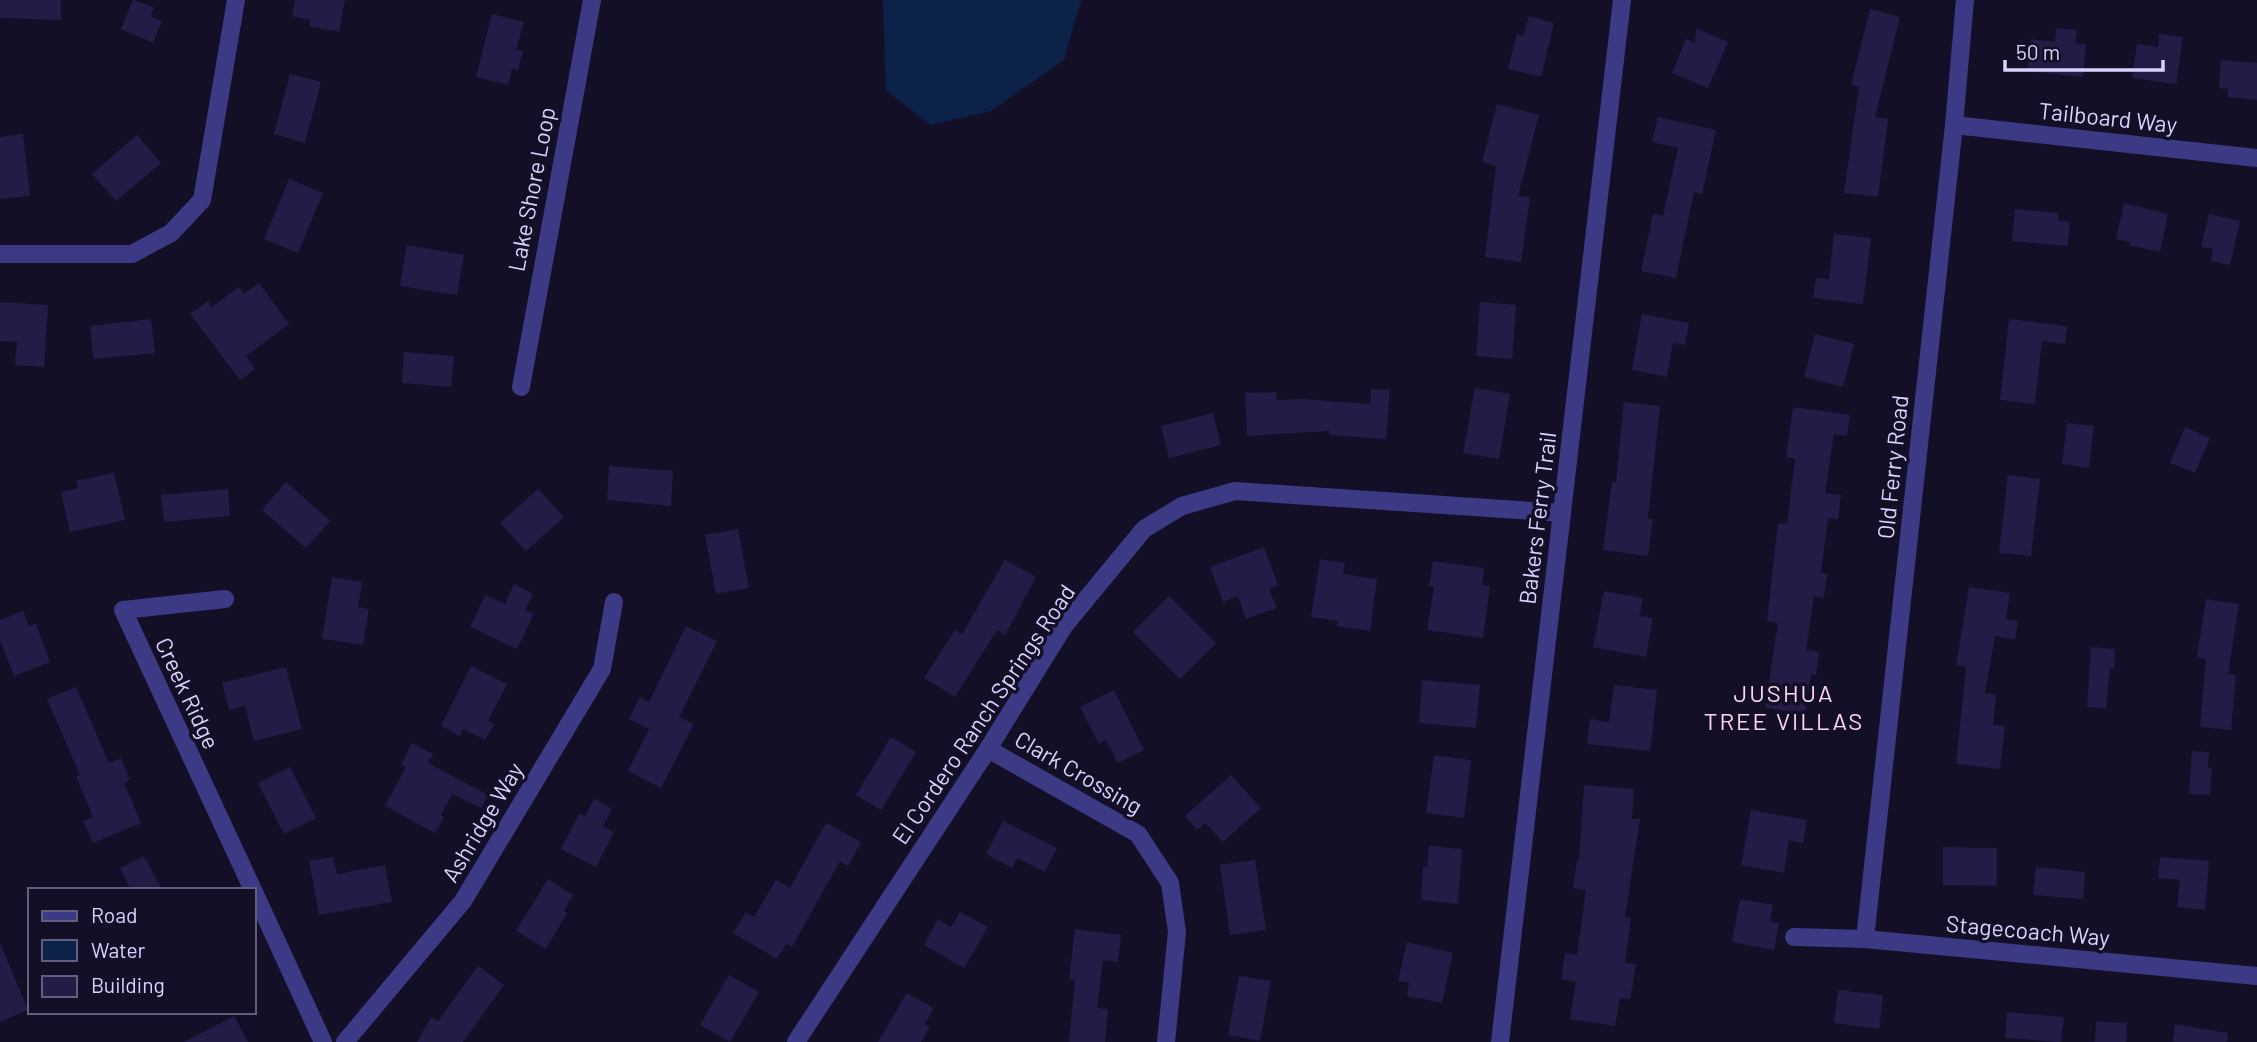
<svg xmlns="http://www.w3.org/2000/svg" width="2257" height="1042" font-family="Barlow,sans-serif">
	<rect width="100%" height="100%" fill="#130f26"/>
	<!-- water -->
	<polygon fill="#0c2248" points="883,0 1081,0 1064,60 991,111 930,125 886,90"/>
	<!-- building -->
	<g fill="#241b47">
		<polygon points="0,0 61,0 61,20 0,18"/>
		<polygon points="133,0 154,7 151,16 162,21 153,43 121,29"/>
		<polygon points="295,0 345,0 339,32 309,26 311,20 292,16"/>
		<polygon points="1870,9 1900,17 1875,117 1888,119 1878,197 1844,193 1859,87 1851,85"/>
		<polygon points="492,14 524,22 516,50 523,51 518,70 512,69 508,85 476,77"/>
		<polygon points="1529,16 1554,23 1541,77 1508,69 1517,34 1523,36"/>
		<polygon points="1696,28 1728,42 1708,88 1672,73 1686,39 1695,43"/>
		<polygon points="2056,28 2077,30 2075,43 2086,44 2083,77 2028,71 2031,39 2055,42"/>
		<polygon points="2159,34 2183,37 2176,84 2132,78 2137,44 2158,47"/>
		<polygon points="2221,60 2257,63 2257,100 2228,97 2228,89 2219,88"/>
		<polygon points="290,74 321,82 305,143 274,134"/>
		<polygon points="1497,104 1539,115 1518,196 1530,197 1521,262 1485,257 1496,166 1482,162"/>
		<polygon points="1658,117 1716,130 1702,194 1694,192 1676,278 1641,271 1653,214 1663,216 1678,148 1652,142"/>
		<polygon points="23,134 30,196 0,199 0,137"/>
		<polygon points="137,135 161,163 116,201 92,174"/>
		<polygon points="289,179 323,193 298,253 264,239"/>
		<polygon points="2124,203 2168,214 2160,252 2129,245 2130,242 2116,239"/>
		<polygon points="2015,209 2058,213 2058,221 2070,222 2068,246 2012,241"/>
		<polygon points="2209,214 2240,221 2230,265 2211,261 2213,249 2201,247"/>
		<polygon points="1834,234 1871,238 1863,304 1813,298 1816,278 1829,279"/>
		<polygon points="407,245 464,255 457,295 400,286"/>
		<polygon points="259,283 289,324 246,356 255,369 240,380 190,314 208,301 212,307 239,287 244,294"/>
		<polygon points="0,302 48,305 44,367 15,365 17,342 0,341"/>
		<polygon points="1480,302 1516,305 1512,359 1476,356"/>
		<polygon points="1642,314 1689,323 1685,345 1673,343 1667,377 1632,370"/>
		<polygon points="151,319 155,353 93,359 90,326"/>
		<polygon points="2009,319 2067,326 2065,344 2042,341 2035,404 2000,400"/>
		<polygon points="1815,334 1854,344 1843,387 1804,377"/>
		<polygon points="404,352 454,356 451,387 402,383"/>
		<polygon points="1475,388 1510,394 1499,459 1463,453"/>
		<polygon points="1371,389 1390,390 1386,439 1329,435 1329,431 1247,436 1245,393 1276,392 1277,400 1302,399 1370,404"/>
		<polygon points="1624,402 1660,406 1648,519 1653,519 1648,556 1603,550 1612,482 1616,482"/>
		<polygon points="1793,407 1850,415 1847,436 1834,434 1825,493 1841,495 1838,520 1828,518 1821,573 1827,574 1824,598 1814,596 1806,650 1819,652 1816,675 1811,674 1805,714 1765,708 1778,623 1767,621 1776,540 1778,523 1787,524 1795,459 1786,457"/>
		<polygon points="1213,413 1221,445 1169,458 1161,426"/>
		<polygon points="2067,423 2094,426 2089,468 2062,464"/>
		<polygon points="2185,427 2210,438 2195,473 2170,463"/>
		<polygon points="609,466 673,471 671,506 607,500"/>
		<polygon points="114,473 125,520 70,532 61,492 78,488 76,481"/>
		<polygon points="2008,475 2040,479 2031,556 1999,553"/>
		<polygon points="286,482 330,521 306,548 262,510"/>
		<polygon points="228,489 230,516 164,522 161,495"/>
		<polygon points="538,489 564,517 526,551 500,523"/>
		<polygon points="738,529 749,588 716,594 705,535"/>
		<polygon points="1264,547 1278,585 1269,589 1277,608 1246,619 1238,596 1223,602 1210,567"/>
		<polygon points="1320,559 1345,563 1343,574 1377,579 1370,631 1337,626 1338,621 1311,617"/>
		<polygon points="1005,560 1036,577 1005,635 997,630 955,697 924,678 955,630 962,634"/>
		<polygon points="1433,561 1484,568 1482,585 1490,586 1483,638 1427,630 1434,587 1429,586"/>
		<polygon points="332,577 362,582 358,607 369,609 363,645 322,639"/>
		<polygon points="514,584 533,594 525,610 534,614 517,649 470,627 485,595 505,604"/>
		<polygon points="1969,587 2010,593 2006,619 2018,621 2015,640 1995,636 1985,693 1996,695 1993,725 2005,726 2000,769 1956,764 1966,667 1956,665"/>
		<polygon points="1604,591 1643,598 1639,616 1653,618 1646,657 1593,647"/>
		<polygon points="1169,596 1216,643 1180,679 1133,632"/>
		<polygon points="2206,599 2239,604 2228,674 2236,675 2231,730 2200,727 2206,659 2197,657"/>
		<polygon points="23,611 29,626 36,624 50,662 14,676 0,640 0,620"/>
		<polygon points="686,626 717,641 679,717 694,724 661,788 628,771 649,729 629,719 640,697 649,702"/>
		<polygon points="2091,647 2115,649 2114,668 2110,668 2106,708 2087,707"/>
		<polygon points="471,666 507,684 488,721 494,724 485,740 463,729 460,736 441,726"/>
		<polygon points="286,667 302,729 254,741 245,706 229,710 222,683"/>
		<polygon points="1422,680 1480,685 1476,728 1419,723"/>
		<polygon points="1614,685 1657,690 1650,751 1587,744 1590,719 1609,722"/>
		<polygon points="76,687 109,763 121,758 130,780 124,783 141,823 93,843 83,821 93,817 76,776 80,775 47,699"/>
		<polygon points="1114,690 1144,750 1118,763 1106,740 1099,744 1080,707"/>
		<polygon points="891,737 916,752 881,810 856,795"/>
		<polygon points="412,743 433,754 428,763 488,795 481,808 452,794 441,815 444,817 435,833 385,806 406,767 401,765"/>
		<polygon points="2192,751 2209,752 2208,768 2212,768 2210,795 2189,794"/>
		<polygon points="1434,755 1471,760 1464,818 1426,813"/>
		<polygon points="290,767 316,818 284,834 258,783"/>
		<polygon points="1231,775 1261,808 1223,842 1205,823 1197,830 1185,816"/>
		<polygon points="1584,785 1634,789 1632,819 1640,819 1625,917 1631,918 1625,963 1636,964 1630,1000 1620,998 1615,1026 1570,1019 1576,982 1561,979 1565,953 1577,955 1586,890 1573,888 1577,860 1579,860"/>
		<polygon points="594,799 612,809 603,826 614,832 596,867 561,849 579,814 585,816"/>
		<polygon points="1751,810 1807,820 1803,843 1789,840 1784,873 1741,865"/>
		<polygon points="1003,821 1057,848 1045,872 1017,858 1012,868 986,854"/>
		<polygon points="826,823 861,842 848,866 840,861 792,947 786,944 777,959 733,933 746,912 754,917 776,880 790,888"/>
		<polygon points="1429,846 1462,849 1458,904 1421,900 1423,867 1427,867"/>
		<polygon points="1943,847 1997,848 1997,886 1943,885"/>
		<polygon points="144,856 162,890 131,890 120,868"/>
		<polygon points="333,857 337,874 385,865 392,902 319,915 309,861"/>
		<polygon points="2160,857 2209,861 2205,910 2177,907 2180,880 2158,878"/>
		<polygon points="1255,860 1266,930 1230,935 1220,865"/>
		<polygon points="2036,867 2085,872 2083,899 2033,895"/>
		<polygon points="548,879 573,895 564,911 567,913 546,949 516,931"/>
		<polygon points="1740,899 1773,905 1770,922 1779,923 1774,950 1732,942"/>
		<polygon points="960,912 988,927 964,968 924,945 938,919 951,927"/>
		<polygon points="1075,929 1121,935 1118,962 1103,960 1097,1008 1108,1009 1105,1042 1069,1042 1075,980 1069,979"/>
		<polygon points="1407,942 1453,953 1442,1003 1407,996 1409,983 1398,981"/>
		<polygon points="0,943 28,1010 0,1022"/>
		<polygon points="478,966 504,985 463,1042 417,1042 431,1017 438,1021"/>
		<polygon points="729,975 759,992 730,1042 700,1025"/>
		<polygon points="1239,976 1271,981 1260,1041 1228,1035"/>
		<polygon points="1838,990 1883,995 1879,1029 1834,1023"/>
		<polygon points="907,993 934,1008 925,1024 930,1027 921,1042 878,1042"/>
		<polygon points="2007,1012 2064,1017 2061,1042 2005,1038"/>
		<polygon points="234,1016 248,1042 184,1042"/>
		<polygon points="2096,1021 2127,1023 2126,1042 2095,1042"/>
		<polygon points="2175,1024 2228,1033 2227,1042 2173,1042"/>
	</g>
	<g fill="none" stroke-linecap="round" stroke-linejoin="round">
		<!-- minor -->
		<g stroke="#3d3a85" stroke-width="18">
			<polyline points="1954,125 2257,158"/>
			<polyline points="0,254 132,254 171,233 202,200 236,0"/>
			<polyline points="521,387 592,0"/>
			<polyline points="225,599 123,610 253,890"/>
			<polyline points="988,749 1138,834 1170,883 1177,932 1166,1042"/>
			<polyline points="254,892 323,1042"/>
			<polyline points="1794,937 1865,939 2257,976"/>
			<polyline points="345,1042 463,901 602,669 614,602"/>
			<polyline points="796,1042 988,749 1064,626 1144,529 1182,506 1235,491 1562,513"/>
			<polyline points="1500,1042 1622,0"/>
		</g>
		<!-- tertiary -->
		<polyline stroke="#3d3a85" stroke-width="18" points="1865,939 1954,125 1965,0"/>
	</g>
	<g text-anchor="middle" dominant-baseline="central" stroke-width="7" stroke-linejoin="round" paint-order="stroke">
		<!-- street labels -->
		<g font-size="23" fill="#d9d4ff" stroke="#130f26">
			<text transform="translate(2108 117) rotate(6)">Tailboard Way</text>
			<text transform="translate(531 189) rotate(-79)">Lake Shore Loop</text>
			<text transform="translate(1892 467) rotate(-84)">Old Ferry Road</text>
			<text transform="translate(1537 518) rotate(-83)">Bakers Ferry Trail</text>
			<text transform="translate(188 693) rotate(65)">Creek Ridge</text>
			<text transform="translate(983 714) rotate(-56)">El Cordero Ranch Springs Road</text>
			<text transform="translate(1079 772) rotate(30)">Clark Crossing</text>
			<text transform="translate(482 822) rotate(-59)">Ashridge Way</text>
			<text transform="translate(2028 930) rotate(5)">Stagecoach Way</text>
		</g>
		<!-- neighbourhood labels -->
		<g font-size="24" letter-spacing="2" fill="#ffd6f0" stroke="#130f26">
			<text x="1784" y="692">JUSHUA<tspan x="1784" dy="28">TREE VILLAS</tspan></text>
		</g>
	</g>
	<!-- legend -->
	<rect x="28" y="888" width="228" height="126" fill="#130f26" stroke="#625e7d" stroke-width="2"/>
	<rect x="42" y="911" width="35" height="10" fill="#3d3a85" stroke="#625e7d" stroke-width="2"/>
	<text x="91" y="923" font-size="21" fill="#d9d4ff">Road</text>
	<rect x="42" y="940" width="35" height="21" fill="#0c2248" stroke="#625e7d" stroke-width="2"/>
	<text x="91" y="958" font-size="21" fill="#d9d4ff">Water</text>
	<rect x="42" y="976" width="35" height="21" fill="#241b47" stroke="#625e7d" stroke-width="2"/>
	<text x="91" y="993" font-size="21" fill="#d9d4ff">Building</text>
	<!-- scale -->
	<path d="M2005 60v10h158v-10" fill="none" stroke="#d9d4ff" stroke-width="3.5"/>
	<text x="2016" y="60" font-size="21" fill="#d9d4ff" stroke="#130f26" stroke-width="5" paint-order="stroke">50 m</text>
</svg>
